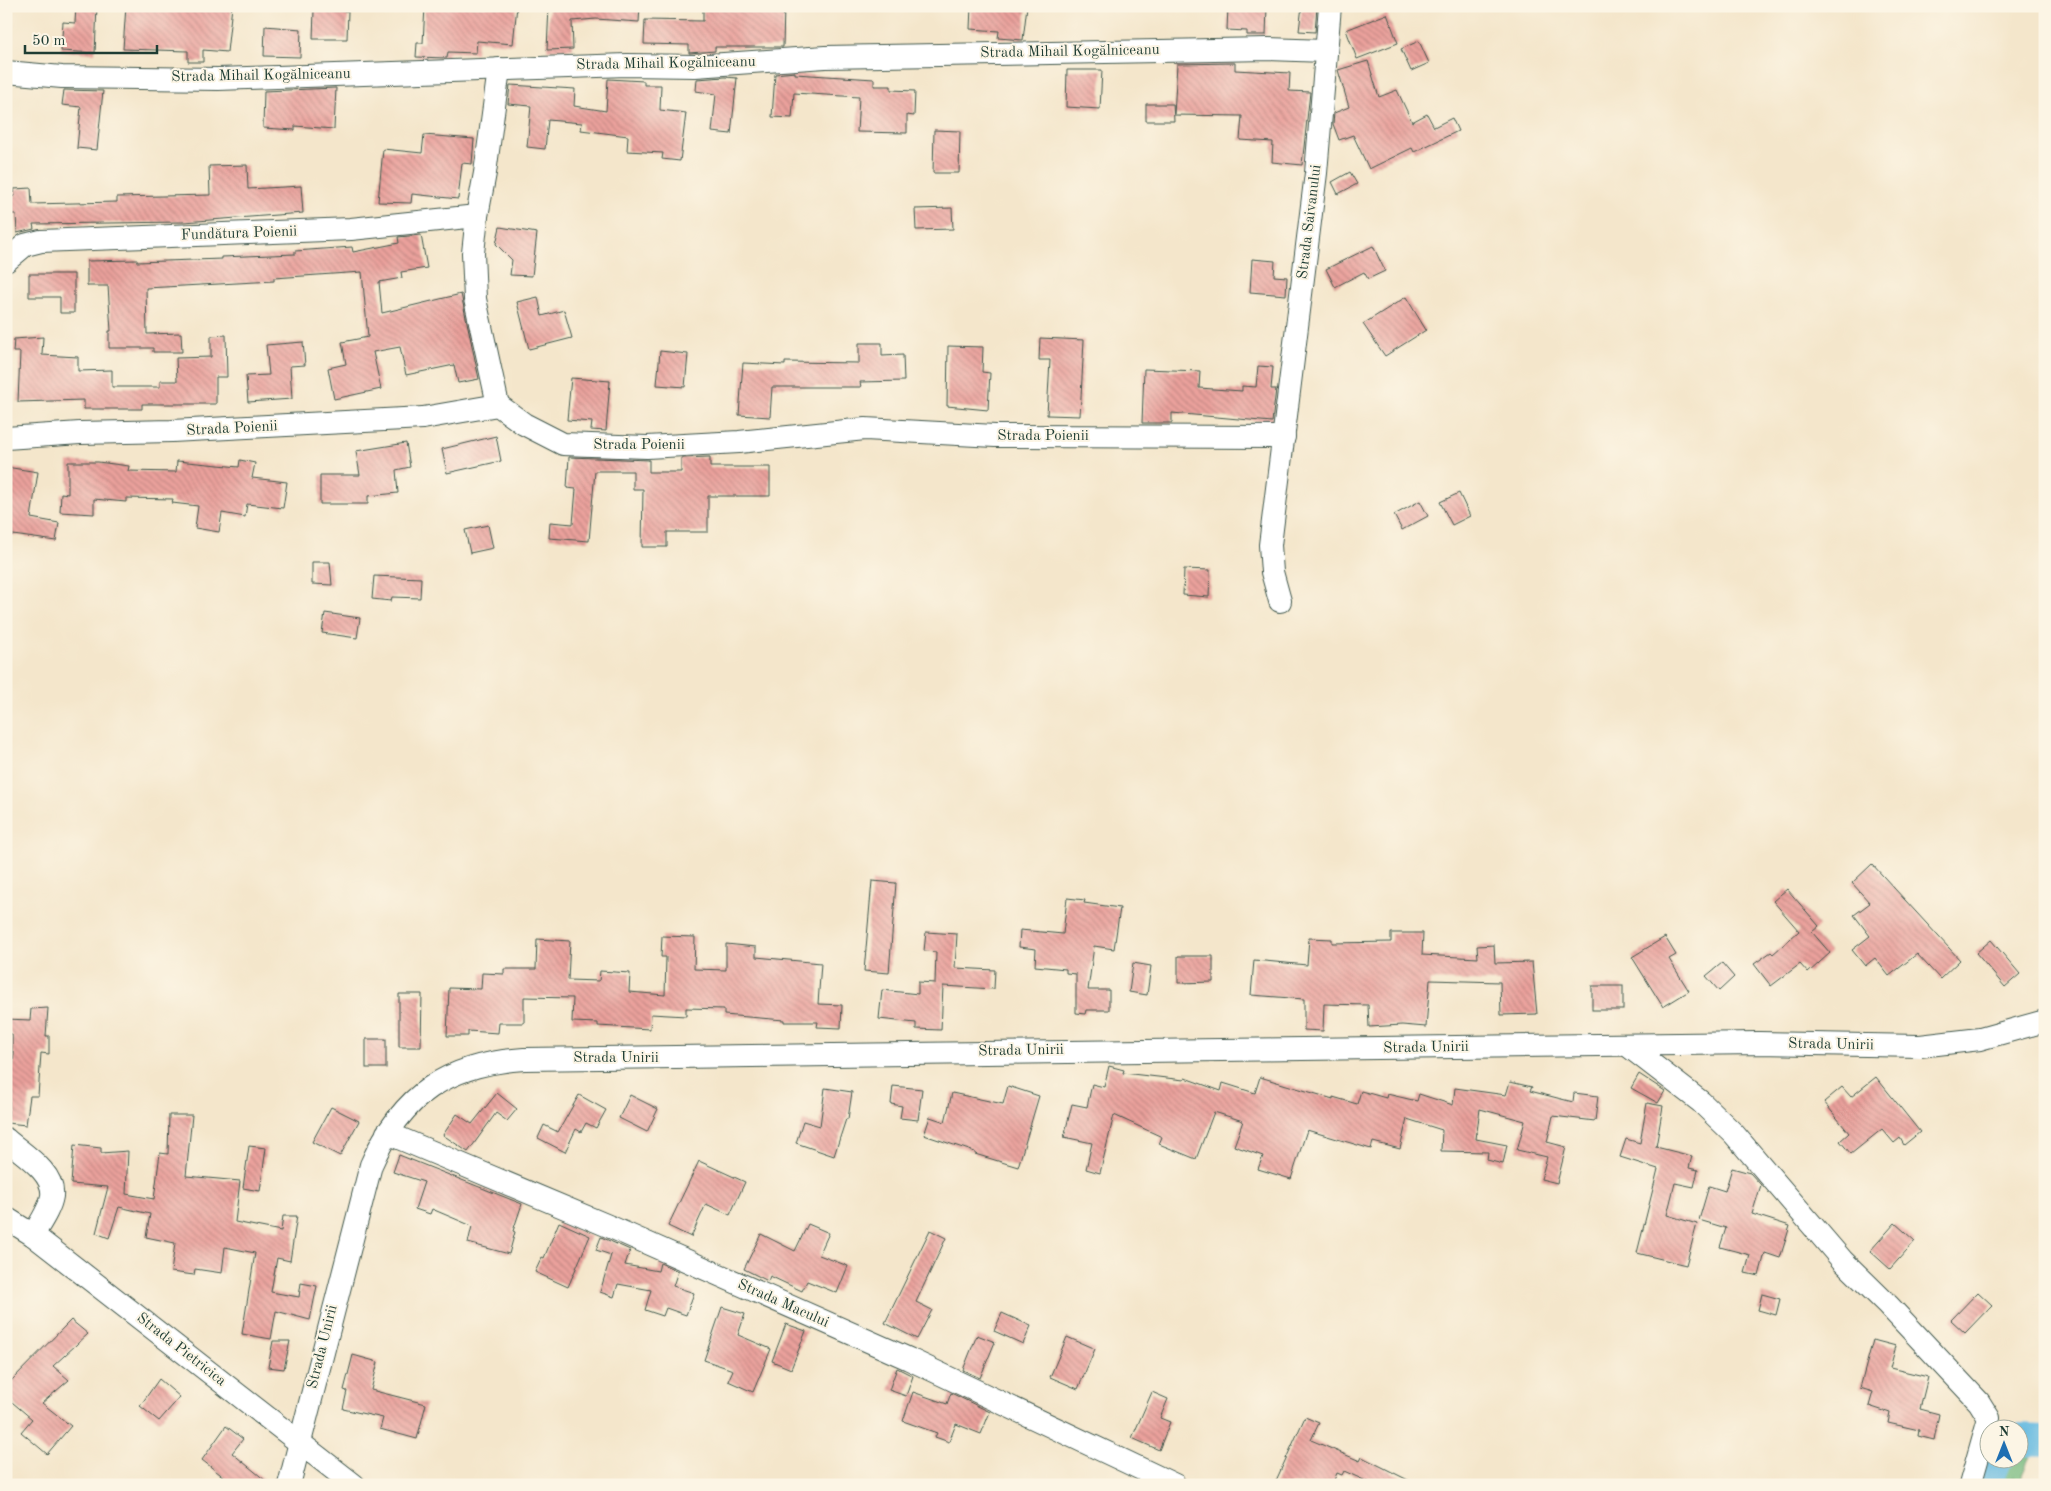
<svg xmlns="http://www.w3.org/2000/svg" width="2051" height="1491" font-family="'Old Standard TT',serif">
	<defs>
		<pattern id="forest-firs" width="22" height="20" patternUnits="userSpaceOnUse" patternTransform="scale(1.25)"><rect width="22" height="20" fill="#72b87c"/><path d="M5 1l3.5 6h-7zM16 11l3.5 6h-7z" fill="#5d9766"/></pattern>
		<pattern id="building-back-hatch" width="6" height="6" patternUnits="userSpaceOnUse" patternTransform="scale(1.25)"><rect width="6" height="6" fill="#eba19c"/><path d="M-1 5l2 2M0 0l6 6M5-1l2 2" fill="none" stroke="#be8480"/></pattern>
	</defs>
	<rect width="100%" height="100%" fill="#fcf5e5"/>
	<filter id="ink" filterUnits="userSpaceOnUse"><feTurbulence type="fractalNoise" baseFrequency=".02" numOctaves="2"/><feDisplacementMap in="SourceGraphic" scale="10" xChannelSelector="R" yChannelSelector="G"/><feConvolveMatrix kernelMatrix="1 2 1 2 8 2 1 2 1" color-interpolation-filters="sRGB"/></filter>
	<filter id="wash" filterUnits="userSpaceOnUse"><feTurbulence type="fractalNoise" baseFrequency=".0096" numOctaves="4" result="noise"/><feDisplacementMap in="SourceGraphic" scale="20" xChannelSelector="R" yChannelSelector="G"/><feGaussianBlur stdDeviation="1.12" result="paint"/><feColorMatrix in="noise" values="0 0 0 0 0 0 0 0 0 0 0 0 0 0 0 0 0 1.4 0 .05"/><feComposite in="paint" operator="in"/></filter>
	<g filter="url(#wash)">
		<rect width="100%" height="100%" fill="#f4e6cb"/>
		<!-- forest -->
		<polygon fill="url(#forest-firs)" stroke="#487a58" points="2042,1430 2022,1474 2022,1485 1978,1485 1990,1459 2018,1458 2019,1432"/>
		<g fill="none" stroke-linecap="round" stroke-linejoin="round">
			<!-- river -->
			<g stroke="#65bae1" stroke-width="32">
				<polyline points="2018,1440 2045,1441"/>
				<polyline points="1989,1485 1990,1475 1997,1458"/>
			</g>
		</g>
		<g id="blocks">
			<!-- building -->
			<g fill="url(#building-back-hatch)">
				<polygon points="76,6 97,6 95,53 61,51 63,22 75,23"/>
				<polygon points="126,6 232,6 227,52 203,50 203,62 188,62 188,51 123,49"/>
				<polygon points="425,6 517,6 513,44 477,41 476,53 448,52 447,58 416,57 417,43 423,43"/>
				<polygon points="549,6 640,6 639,22 596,19 572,21 573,49 547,50"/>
				<polygon points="703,6 784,6 783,47 715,47 715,51 689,53 689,45 644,44 645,20 703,21"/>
				<polygon points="971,6 1027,6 1023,40 998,38 999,31 970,29"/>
				<polygon points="1228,6 1267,6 1266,35 1247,35 1247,31 1227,30"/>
				<polygon points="1302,6 1317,6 1315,32 1299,31"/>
				<polygon points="314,10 348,11 347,39 313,39"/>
				<polygon points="1387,14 1398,43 1357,59 1346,30"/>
				<polygon points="265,26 301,29 300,57 264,56"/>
				<polygon points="1419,41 1429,63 1411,71 1401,49"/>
				<polygon points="1368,61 1379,97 1397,90 1412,122 1427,114 1434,127 1452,118 1458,131 1414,152 1412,148 1369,169 1353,135 1339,140 1333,124 1334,113 1349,107 1338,70"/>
				<polygon points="1235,63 1235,70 1290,73 1289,91 1310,92 1302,165 1272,162 1273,142 1240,140 1242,116 1174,115 1177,64"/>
				<polygon points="1067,70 1102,70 1100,109 1066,107"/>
				<polygon points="795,72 795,74 874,79 874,86 891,86 891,90 915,91 914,116 907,115 907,133 857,132 859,97 794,93 792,118 772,117 775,74"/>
				<polygon points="725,77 737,78 731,134 712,132 716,94 696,91 697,79"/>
				<polygon points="608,79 644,81 644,85 661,85 660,110 686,113 680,161 662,159 663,153 627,151 628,136 581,130 582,123 548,120 545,149 527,147 531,106 508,104 510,85 575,89 574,106 606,111"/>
				<polygon points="336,88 334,129 295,126 295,130 263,128 264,91"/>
				<polygon points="64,90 103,91 97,150 77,148 81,107 62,105"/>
				<polygon points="1146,104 1173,104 1174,121 1146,121"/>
				<polygon points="934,130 960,131 959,173 933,173"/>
				<polygon points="424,135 474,139 472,164 462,163 458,199 412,194 411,203 378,202 383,149 422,153"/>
				<polygon points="247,165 248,189 301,186 303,213 184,222 33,224 34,229 17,233 16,214 6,214 6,197 15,196 14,189 31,188 32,204 117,202 117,197 210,195 209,166"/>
				<polygon points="1350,172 1357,184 1338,194 1332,182"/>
				<polygon points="952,208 953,229 916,230 915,209"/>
				<polygon points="500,227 537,233 532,276 510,275 512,260 496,244"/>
				<polygon points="421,235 427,268 401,272 402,278 379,282 382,313 461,294 479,379 458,383 454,365 406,375 400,347 373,352 381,389 334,399 328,368 346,364 342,342 368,337 362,272 274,278 274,281 146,288 147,334 181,333 182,352 153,352 153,348 109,348 109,331 111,331 108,286 87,286 87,261 137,260 137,262 222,259 222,257 295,254 295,251 352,247 353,252 399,243 398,237"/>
				<polygon points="1373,246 1385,271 1368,279 1364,272 1335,287 1326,269"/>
				<polygon points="1252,259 1275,261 1274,276 1287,277 1286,295 1250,292"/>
				<polygon points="29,274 74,274 74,313 60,313 60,297 29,297"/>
				<polygon points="538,297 542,316 564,310 572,338 529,349 517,302"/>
				<polygon points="1406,297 1426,330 1385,356 1363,324"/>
				<polygon points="226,335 227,377 216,377 216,404 142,404 142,409 84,409 84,400 18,402 20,352 13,352 14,339 43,337 42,355 78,357 78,371 112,370 112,387 160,387 160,381 177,381 176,358 211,357 211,336"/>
				<polygon points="1040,338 1084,340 1080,416 1047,415 1050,360 1039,360"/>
				<polygon points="303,342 305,365 290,366 292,399 248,402 246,376 269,375 266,345"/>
				<polygon points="859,343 882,343 882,356 903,355 904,381 860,382 861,387 772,387 770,417 739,415 743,363 785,365 785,362 859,363"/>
				<polygon points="948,346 983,347 982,372 990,373 988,410 947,406"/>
				<polygon points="660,351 688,354 685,387 657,385"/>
				<polygon points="1258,366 1273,367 1271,389 1276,389 1272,422 1172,413 1172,423 1142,423 1144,369 1200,371 1199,388 1242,391 1242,386 1256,387"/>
				<polygon points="571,378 610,381 606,431 591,430 592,422 567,420"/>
				<polygon points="496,436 501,461 447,473 442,449"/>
				<polygon points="406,443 410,467 396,470 398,493 368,496 368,504 320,504 320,475 360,475 356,451"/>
				<polygon points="569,457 649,460 649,472 681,472 681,458 710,457 710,467 770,467 770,496 708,496 708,532 667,532 667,547 642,547 643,489 633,489 633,471 595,471 589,541 549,538 550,522 573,524 576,489 567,488"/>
				<polygon points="240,460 255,463 252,478 287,482 283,508 247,504 245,517 222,513 219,532 195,528 198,506 172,503 173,499 126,498 126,502 94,499 94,514 60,512 61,493 68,494 68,462 98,462 129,466 128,471 176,472 177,461 239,467"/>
				<polygon points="6,467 38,472 31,518 59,523 56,541 6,534"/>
				<polygon points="1459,493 1470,516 1452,525 1440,502"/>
				<polygon points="1420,501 1428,516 1402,530 1394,515"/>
				<polygon points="488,525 493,548 470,553 465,530"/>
				<polygon points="312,562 330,562 332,585 312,584"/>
				<polygon points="1184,569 1210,570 1209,597 1183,595"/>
				<polygon points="374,576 421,578 420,598 392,597 391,601 372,599"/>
				<polygon points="325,613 360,618 357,638 322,633"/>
				<polygon points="1872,864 1960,960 1940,979 1917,954 1889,976 1875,958 1865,966 1852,950 1870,936 1854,915 1870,903 1852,883"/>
				<polygon points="872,881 896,883 889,973 864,971"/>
				<polygon points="1787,889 1819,926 1812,932 1830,953 1808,973 1800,964 1771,986 1754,964 1771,952 1773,954 1799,931 1773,901"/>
				<polygon points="1067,898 1085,900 1084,903 1120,908 1114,949 1094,946 1088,990 1109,990 1109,1010 1086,1010 1085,1014 1076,1013 1076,974 1066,973 1066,969 1035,966 1036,949 1019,947 1020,930 1063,934"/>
				<polygon points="926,932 957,934 955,968 995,970 994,989 943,986 941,1030 916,1029 916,1023 879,1019 882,990 918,994 918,982 935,983 936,952 924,951"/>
				<polygon points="1391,933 1423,933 1422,955 1478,958 1477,946 1494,945 1495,963 1532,962 1537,1014 1501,1015 1500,982 1430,980 1426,1027 1402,1025 1369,1027 1368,1005 1324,1004 1323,1031 1304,1030 1304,999 1251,995 1254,960 1307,965 1309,938 1332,939 1332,943 1391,942"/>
				<polygon points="662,936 695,937 694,969 726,970 726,944 756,947 756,957 821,963 818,1004 842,1005 841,1028 817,1027 818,1022 784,1022 784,1020 724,1015 724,1009 686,1008 686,1016 651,1014 650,1029 598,1026 598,1023 572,1022 573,998 524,997 524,1023 499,1023 498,1033 468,1031 468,1036 447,1036 449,988 481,989 482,973 504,974 504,969 536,969 537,939 570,941 568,980 599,981 600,971 630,973 629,992 665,995 666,957 661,957"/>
				<polygon points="1665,937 1676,955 1669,959 1689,991 1663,1007 1632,957"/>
				<polygon points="1991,940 2020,974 2005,987 1976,953"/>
				<polygon points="1178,956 1213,956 1213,982 1178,983"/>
				<polygon points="1133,963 1151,966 1147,995 1129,992"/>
				<polygon points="1722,963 1734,977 1719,991 1706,976"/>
				<rect x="1592" y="986" width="31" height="24"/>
				<polygon points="399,994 422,994 421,1047 399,1047"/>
				<polygon points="48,1008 46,1036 49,1036 49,1054 41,1053 38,1096 30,1096 26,1125 7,1123 14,1052 12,1052 12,1034 6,1034 6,1019 30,1020 31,1009"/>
				<rect x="366" y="1039" width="20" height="29"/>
				<polygon points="1109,1066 1124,1070 1123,1073 1184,1080 1185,1078 1221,1091 1223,1083 1255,1093 1260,1077 1333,1099 1333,1097 1357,1104 1361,1091 1386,1098 1387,1094 1417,1101 1419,1094 1453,1105 1455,1088 1506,1095 1510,1082 1532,1087 1530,1091 1573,1102 1574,1093 1598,1096 1595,1121 1553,1116 1547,1142 1566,1147 1557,1183 1541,1179 1547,1157 1517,1150 1525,1121 1480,1109 1476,1139 1507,1145 1503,1164 1487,1160 1488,1152 1441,1151 1442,1130 1407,1119 1400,1149 1373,1142 1371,1149 1307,1130 1291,1179 1258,1169 1263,1156 1234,1146 1243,1121 1214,1112 1196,1159 1159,1144 1162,1137 1114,1115 1100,1173 1086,1169 1092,1143 1064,1137 1072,1104 1087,1107 1092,1084 1104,1087"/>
				<polygon points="1639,1074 1665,1091 1658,1103 1631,1088"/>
				<polygon points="1876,1077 1920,1132 1904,1145 1900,1138 1894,1143 1882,1129 1851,1154 1840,1141 1849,1133 1824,1102 1842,1087 1851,1097"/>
				<polygon points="893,1086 922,1089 918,1120 900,1118 902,1106 891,1104"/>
				<polygon points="1008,1086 1039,1096 1018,1167 975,1154 975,1152 924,1135 930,1117 945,1122 952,1093 1003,1104"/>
				<polygon points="825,1088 852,1092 848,1119 846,1119 834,1156 796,1143 803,1121 820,1126"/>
				<polygon points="497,1093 517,1109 507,1121 496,1113 468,1152 443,1135 457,1114 472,1124"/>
				<polygon points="579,1095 606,1110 596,1128 586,1123 581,1132 576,1129 565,1152 538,1138 544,1125 558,1132"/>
				<polygon points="630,1095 658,1109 647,1132 619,1118"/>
				<polygon points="1647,1103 1663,1106 1656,1147 1692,1156 1689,1168 1698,1170 1694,1187 1675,1183 1667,1215 1697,1224 1686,1265 1637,1253 1658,1169 1620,1157 1626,1139 1640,1143"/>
				<polygon points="331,1107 359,1121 340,1156 312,1142"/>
				<polygon points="169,1115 192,1115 186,1176 240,1181 235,1222 281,1231 283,1216 297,1216 290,1261 277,1258 271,1292 299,1297 301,1283 317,1286 310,1320 276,1311 271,1339 242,1334 255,1253 225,1247 222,1273 195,1269 194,1275 171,1272 175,1243 146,1237 150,1214 119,1207 109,1238 96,1233 108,1187 71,1184 74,1145 101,1148 101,1153 128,1151 126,1194 154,1199 160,1153 168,1154"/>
				<polygon points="249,1146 266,1148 260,1191 243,1188"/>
				<polygon points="399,1155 522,1204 513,1231 515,1232 509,1254 468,1243 472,1226 432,1209 430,1214 415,1209 424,1182 393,1172"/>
				<polygon points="699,1161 745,1182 730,1215 706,1204 691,1237 668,1226"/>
				<polygon points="1732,1168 1750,1173 1761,1185 1752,1214 1790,1226 1780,1258 1765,1253 1759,1276 1745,1273 1750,1255 1720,1247 1726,1228 1699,1220 1709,1186 1725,1191"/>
				<polygon points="559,1222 590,1236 568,1287 535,1272 542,1257 544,1258"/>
				<polygon points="1895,1223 1915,1241 1890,1269 1870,1251"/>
				<polygon points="808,1224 829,1233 819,1255 848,1266 837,1293 807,1281 802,1291 770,1276 768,1281 744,1269 761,1234 795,1251"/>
				<polygon points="930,1230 946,1238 916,1302 932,1310 917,1339 885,1323"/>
				<polygon points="601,1237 630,1250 625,1265 658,1271 660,1263 678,1271 673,1286 694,1293 686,1315 666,1308 663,1316 645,1310 651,1290 618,1284 614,1297 600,1292 611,1255 596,1250"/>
				<polygon points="1978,1292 1992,1305 1965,1333 1951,1320"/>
				<polygon points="1762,1294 1780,1299 1776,1315 1758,1310"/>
				<polygon points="722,1307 745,1314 738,1335 771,1349 753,1392 728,1381 733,1370 704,1360"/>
				<polygon points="1002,1313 1031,1326 1023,1344 994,1331"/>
				<polygon points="71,1320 88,1334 53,1366 69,1380 42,1403 71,1426 47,1454 21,1432 32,1419 6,1397 6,1386"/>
				<polygon points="786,1324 806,1331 791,1369 772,1361"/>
				<polygon points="977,1335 995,1342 980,1378 963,1370"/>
				<polygon points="1067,1337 1095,1349 1078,1389 1050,1377"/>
				<polygon points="1873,1340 1896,1346 1890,1368 1928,1377 1920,1409 1939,1414 1934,1440 1918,1436 1919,1430 1888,1423 1890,1413 1869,1406 1873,1392 1860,1388"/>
				<polygon points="273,1341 290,1341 284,1369 268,1367"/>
				<polygon points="353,1355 378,1362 371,1390 426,1404 417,1439 380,1429 383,1418 343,1409 347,1391 344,1390"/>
				<polygon points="897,1368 913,1376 906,1396 889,1390"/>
				<polygon points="159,1379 180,1397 159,1421 140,1406"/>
				<polygon points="913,1392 947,1404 951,1393 990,1412 981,1434 956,1424 949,1442 935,1437 937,1433 903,1421"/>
				<polygon points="1152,1392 1168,1399 1160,1418 1170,1422 1159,1450 1132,1438"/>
				<polygon points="1305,1417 1319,1423 1311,1440 1360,1461 1362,1457 1418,1485 1375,1485 1344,1471 1342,1475 1337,1473 1332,1485 1274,1485"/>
				<polygon points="226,1426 243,1439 232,1453 271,1485 234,1485 202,1460"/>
			</g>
		</g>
	</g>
	<g filter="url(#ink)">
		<use href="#blocks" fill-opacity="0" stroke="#3f564b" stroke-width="1"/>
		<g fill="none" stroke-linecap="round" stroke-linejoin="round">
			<!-- minor casing -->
			<g stroke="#3f564b" stroke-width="24">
				<g id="minor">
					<polyline points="6,72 62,77 218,79 627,65 695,66 825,57 1268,49 1325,51"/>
					<polyline points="6,261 25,245 41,241 351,229 477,216"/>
					<polyline points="498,405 475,299 473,253 477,216 485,173 499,69"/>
					<polyline points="6,438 80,433 172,431 423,418 498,405 524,424 563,444 647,447 739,442 865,429 995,436 1284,437"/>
					<polyline points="1280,601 1272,572 1270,545 1316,173 1330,6"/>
					<polyline points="1627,1045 1701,1102 1734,1134 1842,1260 1888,1305 1979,1402 1989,1418 1970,1485"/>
					<polyline points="387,1133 613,1228 909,1359 1175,1485"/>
					<path d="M6,1139C21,1153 55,1172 52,1196C50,1209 40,1223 33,1235"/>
					<polyline points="6,1218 33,1235 354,1485"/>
					<path d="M289,1485L371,1165C402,1094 448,1064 524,1059L1759,1043L1920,1046L1980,1039L2045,1021"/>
				</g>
			</g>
			<!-- minor -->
			<use href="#minor" stroke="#fff" stroke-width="22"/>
		</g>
	</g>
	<g text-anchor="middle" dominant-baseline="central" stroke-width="4" stroke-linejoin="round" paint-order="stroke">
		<!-- street labels -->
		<g font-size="15" fill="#1f3d34" stroke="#fcf5e5">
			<text transform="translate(1070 52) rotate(-1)">Strada Mihail Kogălniceanu</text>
			<text transform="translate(666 64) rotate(-1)">Strada Mihail Kogălniceanu</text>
			<text transform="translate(261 76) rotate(-1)">Strada Mihail Kogălniceanu</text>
			<text transform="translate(1310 222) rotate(-83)">Strada Saivanului</text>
			<text transform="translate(239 234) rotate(-2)">Fundătura Poienii</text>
			<text transform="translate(232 429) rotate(-3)">Strada Poienii</text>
			<text x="1043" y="436">Strada Poienii</text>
			<text x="639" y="445">Strada Poienii</text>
			<text transform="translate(1831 1045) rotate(1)">Strada Unirii</text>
			<text transform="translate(1426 1048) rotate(-1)">Strada Unirii</text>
			<text transform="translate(1021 1051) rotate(-1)">Strada Unirii</text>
			<text x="616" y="1058">Strada Unirii</text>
			<text transform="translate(783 1304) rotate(24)">Strada Macului</text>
			<text transform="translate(323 1347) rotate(-76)">Strada Unirii</text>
			<text transform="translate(181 1350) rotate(38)">Strada Pietricica</text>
		</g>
	</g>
	<!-- margin -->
	<rect width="2051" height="1491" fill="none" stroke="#fcf5e5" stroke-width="25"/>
	<!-- north arrow -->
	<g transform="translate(2004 1444)"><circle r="24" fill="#fcf5e5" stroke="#a4ab9e"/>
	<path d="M0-4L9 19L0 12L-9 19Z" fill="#1f6fb2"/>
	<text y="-8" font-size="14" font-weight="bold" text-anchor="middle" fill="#1f3d34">N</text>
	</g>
	<!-- scale -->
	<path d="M25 45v8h132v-8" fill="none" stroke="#1f3d34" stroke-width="2.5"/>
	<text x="32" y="45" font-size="15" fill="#1f3d34" stroke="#fcf5e5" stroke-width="4" paint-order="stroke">50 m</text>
</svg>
